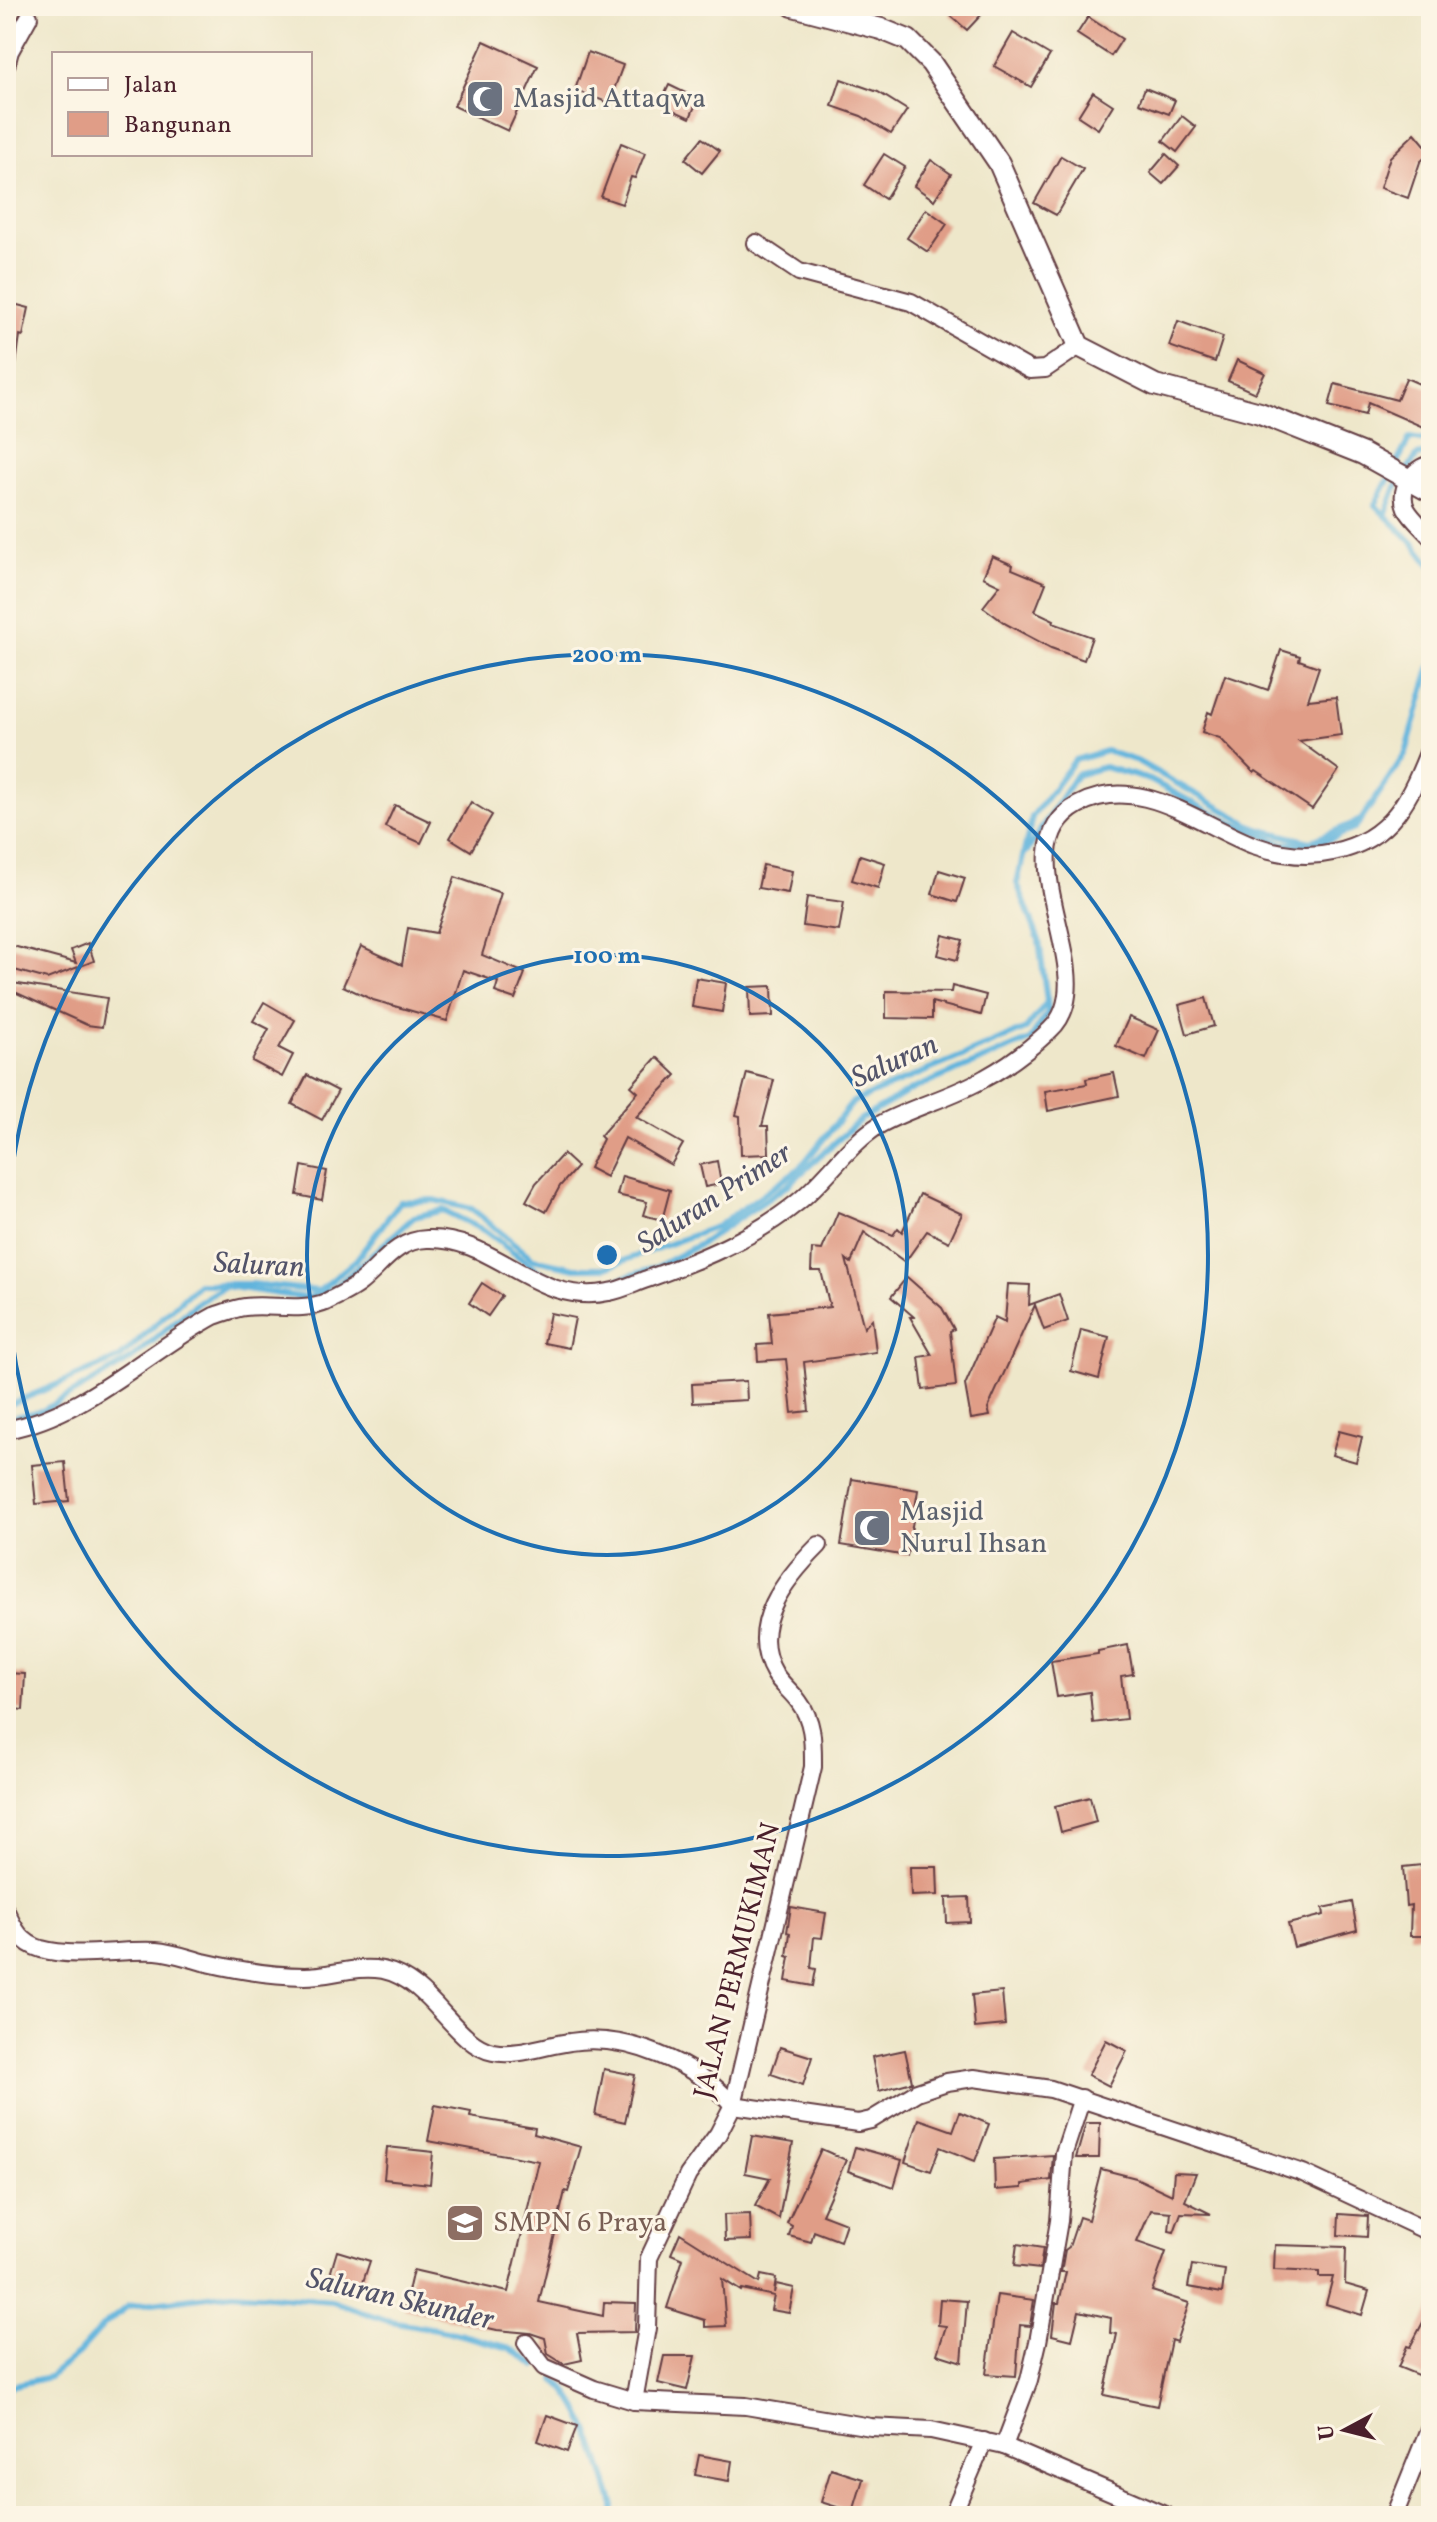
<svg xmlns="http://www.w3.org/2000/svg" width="1437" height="2522" font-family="Vollkorn,serif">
	<rect width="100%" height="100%" fill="#fcf5e5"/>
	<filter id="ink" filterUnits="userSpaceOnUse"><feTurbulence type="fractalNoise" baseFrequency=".0125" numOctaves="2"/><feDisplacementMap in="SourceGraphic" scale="16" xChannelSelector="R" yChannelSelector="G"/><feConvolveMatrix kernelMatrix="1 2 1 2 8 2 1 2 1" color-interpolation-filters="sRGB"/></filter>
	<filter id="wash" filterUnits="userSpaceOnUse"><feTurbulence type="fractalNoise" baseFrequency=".006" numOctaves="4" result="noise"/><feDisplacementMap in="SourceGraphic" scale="32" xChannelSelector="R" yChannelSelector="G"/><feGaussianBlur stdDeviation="1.8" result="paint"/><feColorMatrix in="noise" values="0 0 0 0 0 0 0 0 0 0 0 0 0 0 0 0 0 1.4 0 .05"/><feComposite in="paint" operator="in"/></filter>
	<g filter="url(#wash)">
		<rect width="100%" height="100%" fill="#eee7ca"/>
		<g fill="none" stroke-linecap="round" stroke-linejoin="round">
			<!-- stream -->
			<g stroke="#61b4dd" stroke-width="6">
				<polyline points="1431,442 1410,438 1375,505 1415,545 1431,566"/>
				<polyline points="1385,516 1397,484 1417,456 1431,453"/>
				<polyline points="1027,851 1076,775 1104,767 1150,780 1227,821 1284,844 1320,843 1354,829 1361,820"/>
				<polyline points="600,1285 657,1267 702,1243 788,1185 861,1119 911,1090 1030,1040 1048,1012 1047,1000"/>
				<polyline points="6,1406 120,1358 198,1284 251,1284 319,1291 356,1260 400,1202 434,1200 472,1209 533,1259 575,1268 604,1268 718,1226 800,1168 853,1102 1026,1029 1047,1002 1039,940 1017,883 1032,817 1075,760 1106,751 1137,761 1258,829 1310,842 1361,820 1406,753 1431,665"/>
				<polyline points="6,1419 42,1411 130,1360 197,1303 225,1286 307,1298 333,1290 414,1217 443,1210 485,1231 538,1271 566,1284"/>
				<path d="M555,2380C584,2400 603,2472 614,2506V2516"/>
				<polyline points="6,2387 49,2377 78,2354 104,2325 128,2306 233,2293 332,2301 385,2320 447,2331 510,2348 536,2366"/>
			</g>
		</g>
		<g id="blocks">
			<!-- building -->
			<g fill="#e09d87">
				<polygon points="957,6 973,6 982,14 967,30 950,15"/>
				<polygon points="1088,17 1122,39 1111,56 1077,34"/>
				<polygon points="1013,33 1050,55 1031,87 994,66"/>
				<polygon points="484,41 538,66 508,131 454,106"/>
				<polygon points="588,52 623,65 609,103 575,90"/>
				<polygon points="841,79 878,92 907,110 891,134 861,116 832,106"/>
				<polygon points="669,85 698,99 690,118 660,104"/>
				<polygon points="1145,88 1175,100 1169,114 1139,103"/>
				<polygon points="1093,92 1113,105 1098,129 1078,116"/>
				<polygon points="1182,116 1196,127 1177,152 1163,141"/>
				<polygon points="1415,133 1431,152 1420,162 1408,198 1380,188 1390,157"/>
				<polygon points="702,138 720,151 702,173 685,159"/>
				<polygon points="621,143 645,153 635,178 631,177 622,204 601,197"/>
				<polygon points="884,154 905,167 885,199 864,185"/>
				<polygon points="1166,154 1179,166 1163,184 1150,173"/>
				<polygon points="1061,156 1083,169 1056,215 1034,203"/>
				<polygon points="931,160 951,174 934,200 914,186"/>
				<polygon points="926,209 947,224 928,252 907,238"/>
				<polygon points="6,302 29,308 23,336 20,335 16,365 6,365"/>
				<polygon points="1178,321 1223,337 1215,362 1169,346"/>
				<polygon points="1237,360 1265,373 1255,393 1228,381"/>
				<polygon points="1406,378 1431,389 1431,408 1423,427 1368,403 1365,415 1329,406 1335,384 1397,400"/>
				<polygon points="992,556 1013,565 1012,569 1046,583 1035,611 1054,620 1053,623 1092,637 1084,660 1051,648 1006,624 983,607 1000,585 983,577"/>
				<polygon points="1281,650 1300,656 1299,660 1319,667 1308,700 1336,697 1341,735 1299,741 1339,770 1312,809 1256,771 1254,773 1220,738 1202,732 1208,712 1212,714 1225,675 1268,690"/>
				<polygon points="471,802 492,815 471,851 450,838"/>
				<polygon points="395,805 431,822 421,843 385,827"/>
				<polygon points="860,855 885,863 878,888 852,880"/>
				<polygon points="763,865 792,871 788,893 758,888"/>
				<polygon points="939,870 965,878 957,902 932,894"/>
				<polygon points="455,877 501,893 482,955 525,973 515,999 495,992 498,982 463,970 447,1021 373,1000 343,986 361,946 402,965 408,928 436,933"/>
				<polygon points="807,897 844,902 839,931 803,926"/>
				<polygon points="943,935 963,940 957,960 938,955"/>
				<polygon points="88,943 94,961 47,979 7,968 13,946 76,963 71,950"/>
				<polygon points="696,978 726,983 722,1012 692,1007"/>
				<polygon points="6,982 107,998 102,1027 87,1025 6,988"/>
				<polygon points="772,986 773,1016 750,1017 749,987"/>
				<polygon points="952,986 986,995 981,1015 932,1002 932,1019 886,1018 886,991 951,992"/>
				<polygon points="1206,998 1214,1026 1187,1034 1179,1005"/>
				<polygon points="264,1002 295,1020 279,1048 293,1055 282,1077 252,1061 269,1029 253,1021"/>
				<polygon points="1129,1017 1159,1030 1146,1059 1116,1046"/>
				<polygon points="657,1057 676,1075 636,1117 683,1144 671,1165 625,1138 606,1177 589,1168 603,1139 600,1136 638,1092 631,1086"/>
				<polygon points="747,1073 774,1080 762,1126 768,1126 769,1154 741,1155 740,1116 736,1115"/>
				<polygon points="1114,1073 1119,1096 1048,1111 1045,1091 1087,1084 1086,1079"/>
				<polygon points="307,1075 338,1091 322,1120 292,1104"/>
				<polygon points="563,1154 577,1167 560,1186 546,1212 526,1201 536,1183"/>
				<polygon points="717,1161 721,1184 705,1187 700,1165"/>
				<polygon points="302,1166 327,1171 322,1200 297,1195"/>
				<polygon points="622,1176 670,1190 662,1220 643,1215 647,1202 617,1195"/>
				<polygon points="920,1194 962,1214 949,1242 927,1231 905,1262 864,1232 851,1263 846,1259 864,1328 872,1319 876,1352 804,1362 809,1411 792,1413 786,1359 758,1361 757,1345 772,1344 769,1313 830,1307 821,1271 811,1271 812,1249 822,1250 838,1212 893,1235 898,1228 902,1232"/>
				<polygon points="907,1277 942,1308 954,1329 950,1331 956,1386 923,1390 919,1357 932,1355 910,1317 914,1317 891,1297"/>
				<polygon points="482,1283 502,1296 488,1316 469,1303"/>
				<polygon points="1008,1284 1030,1285 1029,1305 1059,1294 1068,1321 1044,1330 1035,1305 988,1408 990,1416 971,1419 965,1385 995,1317 1005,1322"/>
				<polygon points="550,1313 575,1318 569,1348 544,1343"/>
				<polygon points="1081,1330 1109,1337 1099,1379 1071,1371"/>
				<polygon points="746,1381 747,1400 693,1403 692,1384"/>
				<polygon points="1339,1431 1362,1437 1356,1462 1332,1455"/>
				<polygon points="65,1462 69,1501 36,1504 32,1465"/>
				<polygon points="852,1479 918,1490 907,1556 841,1545"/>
				<polygon points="1128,1645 1133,1674 1121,1676 1126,1719 1093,1723 1090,1692 1057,1697 1051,1661 1098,1654 1098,1651"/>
				<polygon points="6,1673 25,1674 23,1710 6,1708"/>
				<polygon points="1090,1797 1096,1822 1061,1832 1055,1806"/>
				<polygon points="1431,1864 1431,1936 1410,1936 1411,1905 1406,1906 1403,1867"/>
				<polygon points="910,1867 937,1867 938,1895 911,1896"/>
				<polygon points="969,1897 970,1922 947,1923 946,1898"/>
				<polygon points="1352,1902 1357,1930 1294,1947 1288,1924 1324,1915 1323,1908"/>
				<polygon points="791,1907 826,1913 822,1938 814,1937 811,1968 816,1969 813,1986 786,1981 790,1957 787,1956 790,1933 787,1932"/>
				<polygon points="1002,1992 1005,2025 975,2028 972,1995"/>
				<polygon points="1106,2040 1127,2051 1109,2086 1088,2075"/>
				<polygon points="780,2047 812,2057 803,2085 771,2074"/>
				<polygon points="905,2050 912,2082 879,2091 872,2057"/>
				<polygon points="604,2069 635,2075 625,2122 595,2115"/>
				<polygon points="435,2105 471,2112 470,2117 535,2128 534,2134 581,2147 568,2192 565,2191 539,2302 603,2316 604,2302 636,2303 635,2332 577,2333 582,2360 564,2364 548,2354 545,2338 530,2333 497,2330 404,2309 413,2270 508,2292 539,2161 428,2141"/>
				<polygon points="960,2112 989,2124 975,2161 940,2147 931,2171 905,2162 919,2119 953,2131"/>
				<polygon points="1086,2123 1100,2123 1099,2158 1076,2158"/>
				<polygon points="752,2136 793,2143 779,2219 755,2206 770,2178 745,2173"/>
				<polygon points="387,2147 433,2152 430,2184 384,2179"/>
				<polygon points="855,2147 902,2160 894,2187 848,2171"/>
				<polygon points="821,2149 846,2160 822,2214 846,2223 840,2241 814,2231 811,2242 789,2236 792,2226 787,2223"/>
				<polygon points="1053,2155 1051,2180 1022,2184 1022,2188 995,2190 994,2159"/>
				<polygon points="1101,2169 1136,2178 1172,2195 1174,2172 1196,2173 1185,2201 1211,2214 1181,2213 1174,2232 1169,2231 1171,2212 1151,2210 1137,2242 1166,2252 1152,2291 1189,2303 1176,2342 1171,2340 1157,2406 1104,2395 1117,2334 1110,2333 1111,2318 1079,2311 1072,2340 1052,2335 1056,2303 1059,2303 1066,2272 1061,2272 1065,2250 1069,2247 1079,2217 1088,2220"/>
				<polygon points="750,2214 751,2240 725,2241 724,2215"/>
				<polygon points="1339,2214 1368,2216 1367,2237 1338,2235"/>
				<polygon points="680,2233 759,2283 761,2275 776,2278 774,2293 776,2284 794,2288 789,2313 771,2310 774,2296 742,2289 741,2291 722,2279 726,2326 705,2327 705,2320 667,2308 683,2259 671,2254"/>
				<polygon points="1017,2244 1043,2248 1040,2269 1014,2266"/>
				<polygon points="1275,2245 1346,2247 1345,2284 1369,2291 1362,2315 1326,2304 1333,2277 1319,2277 1319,2272 1274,2270"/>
				<polygon points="337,2251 370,2261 361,2288 329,2278"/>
				<polygon points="1192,2265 1225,2270 1222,2293 1188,2287"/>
				<polygon points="997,2295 1034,2300 1030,2326 1020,2325 1016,2376 986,2374"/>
				<polygon points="940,2299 967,2301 962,2362 937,2354 946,2326 938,2325"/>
				<polygon points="1431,2307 1431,2363 1425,2378 1398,2367 1407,2346 1410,2347"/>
				<polygon points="664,2356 695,2356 687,2390 658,2383"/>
				<polygon points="547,2415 577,2426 567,2452 538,2441"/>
				<polygon points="699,2455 732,2461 729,2481 695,2475"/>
				<polygon points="831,2469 863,2479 853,2512 821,2502"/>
			</g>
		</g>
	</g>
	<g filter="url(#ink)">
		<use href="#blocks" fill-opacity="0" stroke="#633d43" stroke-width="2"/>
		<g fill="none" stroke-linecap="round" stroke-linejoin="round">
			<!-- minor casing -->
			<g stroke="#633d43" stroke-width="20">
				<g id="minor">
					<polyline points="6,66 10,51 29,17"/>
					<polyline points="756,243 799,272 911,302 1030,370 1045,369 1079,346"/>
					<path d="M1431,464C1413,468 1398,489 1406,508C1411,518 1423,528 1431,537"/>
					<path d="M6,1430C86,1415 144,1354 214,1316C224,1313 235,1308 245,1307C270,1304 303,1312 326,1302C337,1296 352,1290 361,1282C382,1265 396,1240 427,1239C495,1236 537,1308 609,1292C622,1290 635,1283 647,1279C700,1260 754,1238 798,1202C828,1178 848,1144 881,1124C914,1106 953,1097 985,1078C1007,1066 1032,1047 1050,1030C1108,977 998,849 1078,805C1138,772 1200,825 1253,845C1278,854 1307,858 1333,852C1392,840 1411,797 1431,745"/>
					<path d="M6,1911C14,1929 21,1943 41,1949C78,1959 119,1949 156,1951C172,1952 188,1958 203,1962C237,1970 270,1976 305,1976C331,1976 356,1965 383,1970C431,1980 454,2044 493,2052C517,2057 546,2045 570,2042C626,2033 696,2063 733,2105L858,2123L871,2120L917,2092L947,2082L974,2078L1051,2089L1303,2173L1431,2233"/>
					<polyline points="526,2343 544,2367 594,2389 634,2401 746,2406 871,2427 931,2430 1004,2446 1029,2380 1038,2342 1059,2221 1064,2153 1082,2098"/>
					<path d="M634,2401L647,2328L649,2258L688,2175L718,2134L733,2105L813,1767C813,1743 814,1722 799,1702C792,1692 781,1684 775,1674C746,1626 786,1578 819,1545"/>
					<polyline points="1004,2446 1167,2516"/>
					<polyline points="952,2516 984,2441"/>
					<polyline points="1394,2516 1431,2424"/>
				</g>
			</g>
			<!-- tertiary casing -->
			<g stroke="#633d43" stroke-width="24">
				<polyline id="tertiary" points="793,6 881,29 908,40 931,63 999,163 1079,346 1155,385 1260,413 1363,454 1431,492"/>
			</g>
			<!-- minor -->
			<use href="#minor" stroke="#fff" stroke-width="16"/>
			<!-- tertiary -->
			<use href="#tertiary" stroke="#fff" stroke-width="20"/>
		</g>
	</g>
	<!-- distance rings -->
	<g fill="none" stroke="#1f6fb2" stroke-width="4">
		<circle cx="607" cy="1255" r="300"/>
		<path d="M6 1250A601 601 0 1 1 6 1260"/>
	</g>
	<!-- icons -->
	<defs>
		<g id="mosque-square" transform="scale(2)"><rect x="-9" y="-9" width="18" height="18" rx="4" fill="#6b7280" stroke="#fcf5e5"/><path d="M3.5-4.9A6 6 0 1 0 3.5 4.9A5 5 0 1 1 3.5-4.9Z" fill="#fff"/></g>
		<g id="school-square" transform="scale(2)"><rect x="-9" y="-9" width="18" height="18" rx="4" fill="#8d6e63" stroke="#fcf5e5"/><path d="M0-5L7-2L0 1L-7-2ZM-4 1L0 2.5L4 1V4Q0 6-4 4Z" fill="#fff"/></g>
	</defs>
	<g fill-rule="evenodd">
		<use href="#mosque-square" x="485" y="99"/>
		<use href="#mosque-square" x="872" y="1528"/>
		<use href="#school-square" x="465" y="2223"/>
	</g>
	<g text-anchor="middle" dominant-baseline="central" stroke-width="6" stroke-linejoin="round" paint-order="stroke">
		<!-- worship labels -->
		<g font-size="28" fill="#5b616d" stroke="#fcf5e5" text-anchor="start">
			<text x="513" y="99">Masjid Attaqwa</text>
			<text x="900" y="1512">Masjid<tspan x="900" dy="32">Nurul Ihsan</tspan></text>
		</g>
		<!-- street labels -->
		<g font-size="28" fill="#4a1f2b" stroke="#fcf5e5">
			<text transform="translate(738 1961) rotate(-76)">JALAN PERMUKIMAN</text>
		</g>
		<!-- education labels -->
		<g font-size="28" fill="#785e54" stroke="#fcf5e5" text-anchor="start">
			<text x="493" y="2223">SMPN 6 Praya</text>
		</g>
		<!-- water labels -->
		<g font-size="30" font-style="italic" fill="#525369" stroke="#fcf5e5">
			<text transform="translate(895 1062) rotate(-24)">Saluran</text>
			<text transform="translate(715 1199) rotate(-33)">Saluran Primer</text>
			<text transform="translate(259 1266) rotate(3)">Saluran</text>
			<text transform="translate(400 2300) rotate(13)">Saluran Skunder</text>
		</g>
	</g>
	<circle cx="607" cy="1255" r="12" fill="#1f6fb2" stroke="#fcf5e5" stroke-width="4"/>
	<g font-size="24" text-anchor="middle" font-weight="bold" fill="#1f6fb2" stroke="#fcf5e5" stroke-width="6" stroke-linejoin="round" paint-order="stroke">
		<text x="607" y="662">200 m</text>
		<text x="607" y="963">100 m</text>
	</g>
	<!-- margin -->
	<rect width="1437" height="2522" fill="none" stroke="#fcf5e5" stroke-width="32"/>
	<!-- legend -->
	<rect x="52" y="52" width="260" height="104" fill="#fcf5e5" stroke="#b59f9b" stroke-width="2"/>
	<rect x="68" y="78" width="40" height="12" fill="#ffffff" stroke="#b59f9b" stroke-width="2"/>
	<text x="124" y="92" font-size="24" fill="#4a1f2b">Jalan</text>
	<rect x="68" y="112" width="40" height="24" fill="#e09d87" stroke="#b59f9b" stroke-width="2"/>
	<text x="124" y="132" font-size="24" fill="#4a1f2b">Bangunan</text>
	<!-- north arrow -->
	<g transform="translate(1345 2430) rotate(263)" stroke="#fcf5e5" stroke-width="6" paint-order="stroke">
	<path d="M0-6L14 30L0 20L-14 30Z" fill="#4a1f2b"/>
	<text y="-12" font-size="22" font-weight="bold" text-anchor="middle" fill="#4a1f2b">U</text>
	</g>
</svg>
